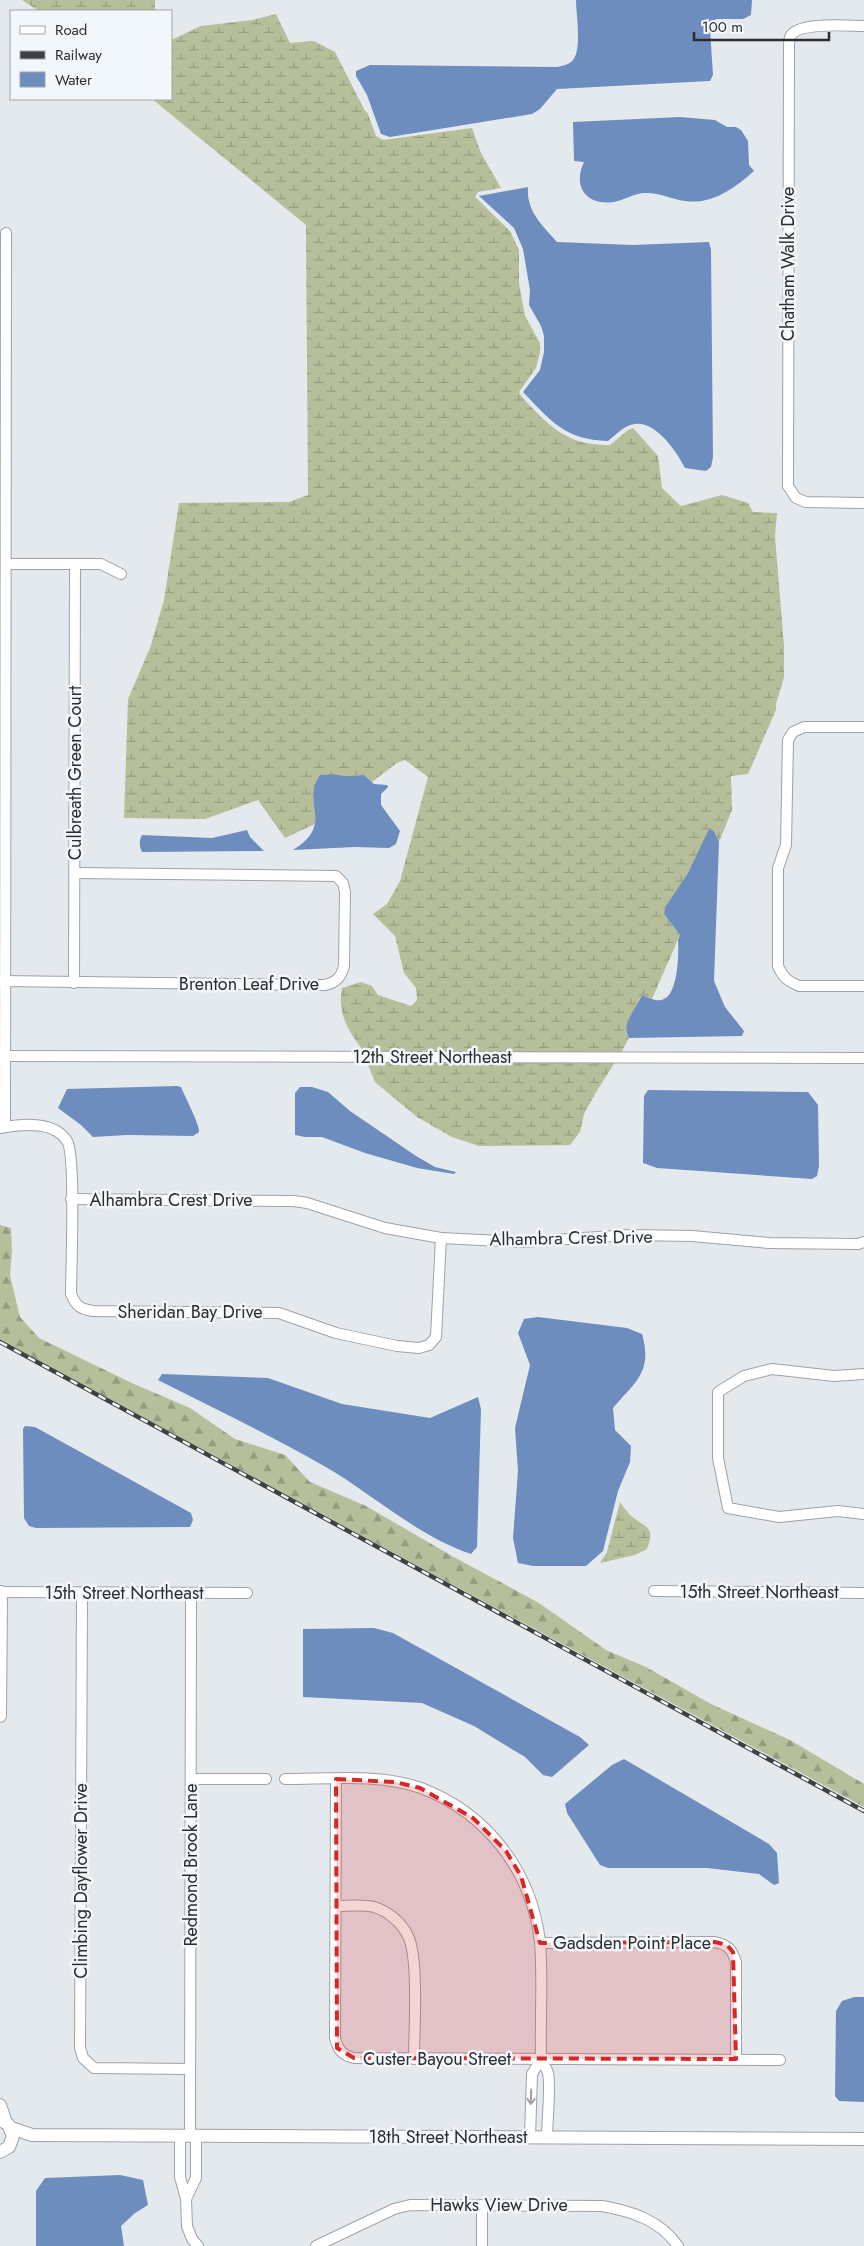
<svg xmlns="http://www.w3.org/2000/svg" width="864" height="2246" font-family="Jost,sans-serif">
	<defs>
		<pattern id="forest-firs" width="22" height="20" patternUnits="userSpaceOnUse" patternTransform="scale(1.25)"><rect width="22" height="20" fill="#b7bf9a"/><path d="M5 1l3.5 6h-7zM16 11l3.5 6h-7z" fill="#959c7e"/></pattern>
		<pattern id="wetland-marsh" width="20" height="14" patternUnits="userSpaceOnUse" patternTransform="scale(1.25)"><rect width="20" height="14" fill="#b7bf9a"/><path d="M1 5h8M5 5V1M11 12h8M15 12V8" fill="none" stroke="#959c7e"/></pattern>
	</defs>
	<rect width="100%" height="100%" fill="#e4e9ee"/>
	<!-- forest -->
	<polygon fill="url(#forest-firs)" points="0,1225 11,1228 12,1252 10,1275 20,1317 39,1338 134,1384 190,1408 235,1439 285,1455 310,1482 366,1506 452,1556 539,1603 606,1650 646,1667 711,1704 790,1740 864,1784 864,1807 0,1340"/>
	<!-- wetland -->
	<g fill="url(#wetland-marsh)">
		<polygon points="22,0 155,0 155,11 39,11"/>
		<path d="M276,14L290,43L314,41L335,52L365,111L367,112L376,136L383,140L472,128L481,153L501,188L478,192L475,197L510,231L519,250V283L525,316L540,343V352L536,368L519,392C523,400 531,406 537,413C560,436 577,445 610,445L628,430L633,428L658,456L662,488L681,506L722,495L748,503L753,512L777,513L775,536L784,646V677L776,704V710L748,774L731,776L732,810L719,842L714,831L709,830L699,854L664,914L680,935L652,999L642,995L632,1013L626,1033L629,1038L621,1053L364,1052C349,1032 337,1014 342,988L361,982L372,986L378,995L411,1006L417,1000L416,988L404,973L395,936L373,914L387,904L400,881L428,777L405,760L397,763L372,782L364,775L346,776L324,774L313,799L315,804V824L285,838L258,800L205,819L124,818L128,699L150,648L164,600L179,503L289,502L308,495L306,225L152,99H171V40L201,26L252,20Z"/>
		<polygon points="367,1062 615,1062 595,1094 584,1114 580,1132 570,1145 479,1146 452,1137 417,1117 375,1082"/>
		<path d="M620,1502C623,1506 626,1511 630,1515C645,1528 656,1525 647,1549L635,1555L600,1563L607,1552Z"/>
	</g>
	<!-- water -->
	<g fill="#6c8dbd">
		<path d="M576,0H752L751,15L743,19H716L710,29L713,75L710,81L557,89L540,109L532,114L390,137L381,134L367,95L356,76V71L370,65L557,67C562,66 567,65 571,62C583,53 576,14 576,0Z"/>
		<path d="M680,117L715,120L727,127H736L741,130L748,141L749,165L754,171C735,188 712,205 685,201C671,199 658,192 644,193C633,194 624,200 614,202C587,206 572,187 584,162L574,161L573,122Z"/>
		<path d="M528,187C526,211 542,225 557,242L633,245L709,242L711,250L713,457L711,467L706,471L685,468C677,452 656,421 635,424C624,425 616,435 608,441C565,440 551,421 523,392L540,370L544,352V336L541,326L529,305L530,290L523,249L514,228L479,196Z"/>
		<path d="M331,774L346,776L364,775L374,784L387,785L388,787L381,794V805L400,831L396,844L389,848L355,847L293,850C336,824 300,803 320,775Z"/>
		<path d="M709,829L714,831L719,842L714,981L725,1007L744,1031L742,1036L629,1038C620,1025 637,1007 642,995C648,997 657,1003 664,999C678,993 679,953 678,940L680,935L664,914L666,906L688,873Z"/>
		<path d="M247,830L250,837L264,851L142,852C139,846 139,841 142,835L212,838Z"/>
		<path d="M177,1086L181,1087C185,1097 200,1125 199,1132L193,1136L127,1135L93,1137L81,1125L58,1108L67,1089Z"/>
		<polygon points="300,1087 312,1087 328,1092 350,1111 416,1156 435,1167 456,1172 454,1174 417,1168 365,1153 322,1137 305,1137 295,1135 295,1093"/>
		<polygon points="648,1090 808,1092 818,1105 819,1166 817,1176 812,1179 657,1168 643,1163 644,1096"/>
		<path d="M538,1317L627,1328L642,1334C653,1372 635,1382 613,1408L615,1430L631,1446L630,1462L618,1491L603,1551L586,1566H533L518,1563L513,1538L518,1471L515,1428L530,1365L518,1333L524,1319Z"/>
		<path d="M162,1374L268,1378L342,1404L430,1418L478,1397L481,1409L477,1547L471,1554C417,1536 373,1494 324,1466C270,1435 213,1408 158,1380Z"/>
		<polygon points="25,1426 35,1427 191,1513 193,1520 190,1527 36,1528 29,1526 24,1518 23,1429"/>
		<polygon points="374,1628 393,1633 580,1737 589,1745 552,1777 543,1775 525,1757 474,1726 422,1703 303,1697 303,1629"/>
		<polygon points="624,1759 769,1844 777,1853 779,1883 774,1885 759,1874 707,1868 608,1868 600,1865 567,1813 565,1804 612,1765"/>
		<polygon points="854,1997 864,1997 864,2102 839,2101 835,2096 836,2011 842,2001"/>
		<polygon points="120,2175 143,2180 148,2205 135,2213 121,2226 124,2246 36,2246 36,2191 45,2178"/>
	</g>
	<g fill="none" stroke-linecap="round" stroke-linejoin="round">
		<!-- minor casing -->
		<g stroke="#9ea2a7" stroke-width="12">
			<g id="minor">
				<path d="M864,26C849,26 797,21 790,37C789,40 789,45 789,49L788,486L796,498L806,502L864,503"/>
				<polyline points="6,564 101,564 121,574"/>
				<path d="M864,727H804L793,732L788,740L786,845L778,868V966C783,978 788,981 799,986H864"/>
				<path d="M0,981L325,985C337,982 341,977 344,966L345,892L343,883L336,876L75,873"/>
				<polyline points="74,983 75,564"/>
				<polyline points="0,1056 864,1058"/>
				<polyline points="5,1127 6,233"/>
				<path d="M0,1128C21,1124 54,1120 67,1141C76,1154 71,1271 71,1294C76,1306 80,1309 93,1311L279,1313L336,1333L397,1346L419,1348L429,1345L436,1337L441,1238"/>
				<polyline points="71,1199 294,1201 307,1203 385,1228 441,1238 520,1242 631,1235 692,1236 769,1243 858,1244 864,1242"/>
				<polyline points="864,1374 834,1376 772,1369 744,1376 718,1392 718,1458 728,1508 779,1517 838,1511 864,1514"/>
				<polyline points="654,1591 864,1593"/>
				<polyline points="0,1592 247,1593"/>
				<polyline points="82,1593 80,2048 83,2058 94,2068 190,2069"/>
				<polyline points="192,1779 266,1779"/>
				<path d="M285,1779C328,1779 379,1773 421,1788C487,1813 532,1871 540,1942C543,1979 540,2018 541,2056C541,2062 546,2067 548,2073C551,2085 547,2123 547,2137"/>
				<path d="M336,1779L335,2038C338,2050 342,2055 354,2058L780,2060"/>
				<path d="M336,1906C348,1906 362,1904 374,1907C388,1911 402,1923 408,1936C419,1957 414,2032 414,2059"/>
				<path d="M540,1943L715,1942C728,1945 732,1949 736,1962V2059"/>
				<polyline points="180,2136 180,2177 186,2199 187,2226 192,2239 198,2246"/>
				<polyline points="190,2136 191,1593"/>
				<polyline points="530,2137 532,2074 541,2059"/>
				<polyline points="186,2199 196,2178 196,2136"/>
				<path d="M316,2246L394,2209L410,2205L602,2206C631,2211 660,2220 678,2246"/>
				<polyline points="482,2246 482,2205"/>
			</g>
		</g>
		<!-- tertiary casing -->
		<g stroke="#9ea2a7" stroke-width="14">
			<g id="tertiary">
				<polyline points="0,1716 1,1592"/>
				<polyline points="0,2105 6,2123"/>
				<polyline points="0,2120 8,2124 13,2136 9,2147 0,2152"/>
				<polyline points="11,2128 32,2135 864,2139"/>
			</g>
		</g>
		<!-- minor -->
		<use href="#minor" stroke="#fff" stroke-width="10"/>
		<!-- tertiary -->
		<use href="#tertiary" stroke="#fff" stroke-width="12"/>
		<!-- rail casing -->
		<g stroke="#3e4042" stroke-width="4.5">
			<polyline id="rail" points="0,1342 864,1811"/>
		</g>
		<!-- rail -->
		<use href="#rail" stroke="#f1f7fb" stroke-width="2.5" stroke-dasharray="8" stroke-linecap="butt"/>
	</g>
	<!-- one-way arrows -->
	<defs><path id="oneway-shaft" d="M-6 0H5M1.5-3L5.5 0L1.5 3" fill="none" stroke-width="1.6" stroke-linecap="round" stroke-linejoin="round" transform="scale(1.25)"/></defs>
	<use stroke="#a0a0a1" href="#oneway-shaft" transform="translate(531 2097) rotate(92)"/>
	<!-- marked area -->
	<path fill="#d62828" fill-opacity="0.2" stroke="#d62828" stroke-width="4" stroke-dasharray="10 6" stroke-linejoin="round" d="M336,1779L395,1782L420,1788L473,1818L506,1851L521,1876L540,1943L715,1942L727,1945L733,1952L736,2059L354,2058L337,2048Z"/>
	<g text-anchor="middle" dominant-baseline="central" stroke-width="5" stroke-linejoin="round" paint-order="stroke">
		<!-- street labels -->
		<g font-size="18" fill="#2b2d2f" stroke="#f1f7fb">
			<text transform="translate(788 264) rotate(-90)">Chatham Walk Drive</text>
			<text transform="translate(75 773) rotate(-90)">Culbreath Green Court</text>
			<text x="249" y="984">Brenton Leaf Drive</text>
			<text x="432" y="1057">12th Street Northeast</text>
			<text x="171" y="1200">Alhambra Crest Drive</text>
			<text transform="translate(571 1238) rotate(-1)">Alhambra Crest Drive</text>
			<text x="190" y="1312">Sheridan Bay Drive</text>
			<text x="759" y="1592">15th Street Northeast</text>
			<text x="124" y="1593">15th Street Northeast</text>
			<text transform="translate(191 1865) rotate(-90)">Redmond Brook Lane</text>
			<text transform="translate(81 1881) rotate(-90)">Climbing Dayflower Drive</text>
			<text x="632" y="1943">Gadsden Point Place</text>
			<text x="437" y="2059">Custer Bayou Street</text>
			<text x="448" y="2137">18th Street Northeast</text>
			<text x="499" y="2205">Hawks View Drive</text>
		</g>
	</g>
	<!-- legend -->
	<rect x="10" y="10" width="162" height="90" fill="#f1f7fb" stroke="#a2a6a9"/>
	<rect x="20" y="26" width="25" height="8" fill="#ffffff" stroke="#a2a6a9"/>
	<text x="55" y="35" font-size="15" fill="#2b2d2f">Road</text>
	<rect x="20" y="51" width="25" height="8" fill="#3e4042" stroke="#a2a6a9"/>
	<text x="55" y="60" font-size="15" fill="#2b2d2f">Railway</text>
	<rect x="20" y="72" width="25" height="15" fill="#6c8dbd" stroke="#a2a6a9"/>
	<text x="55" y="85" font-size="15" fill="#2b2d2f">Water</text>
	<!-- scale -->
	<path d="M694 32v8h135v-8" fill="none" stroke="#2b2d2f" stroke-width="2.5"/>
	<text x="702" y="32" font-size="15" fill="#2b2d2f" stroke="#f1f7fb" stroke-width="4" paint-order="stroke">100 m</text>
</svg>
